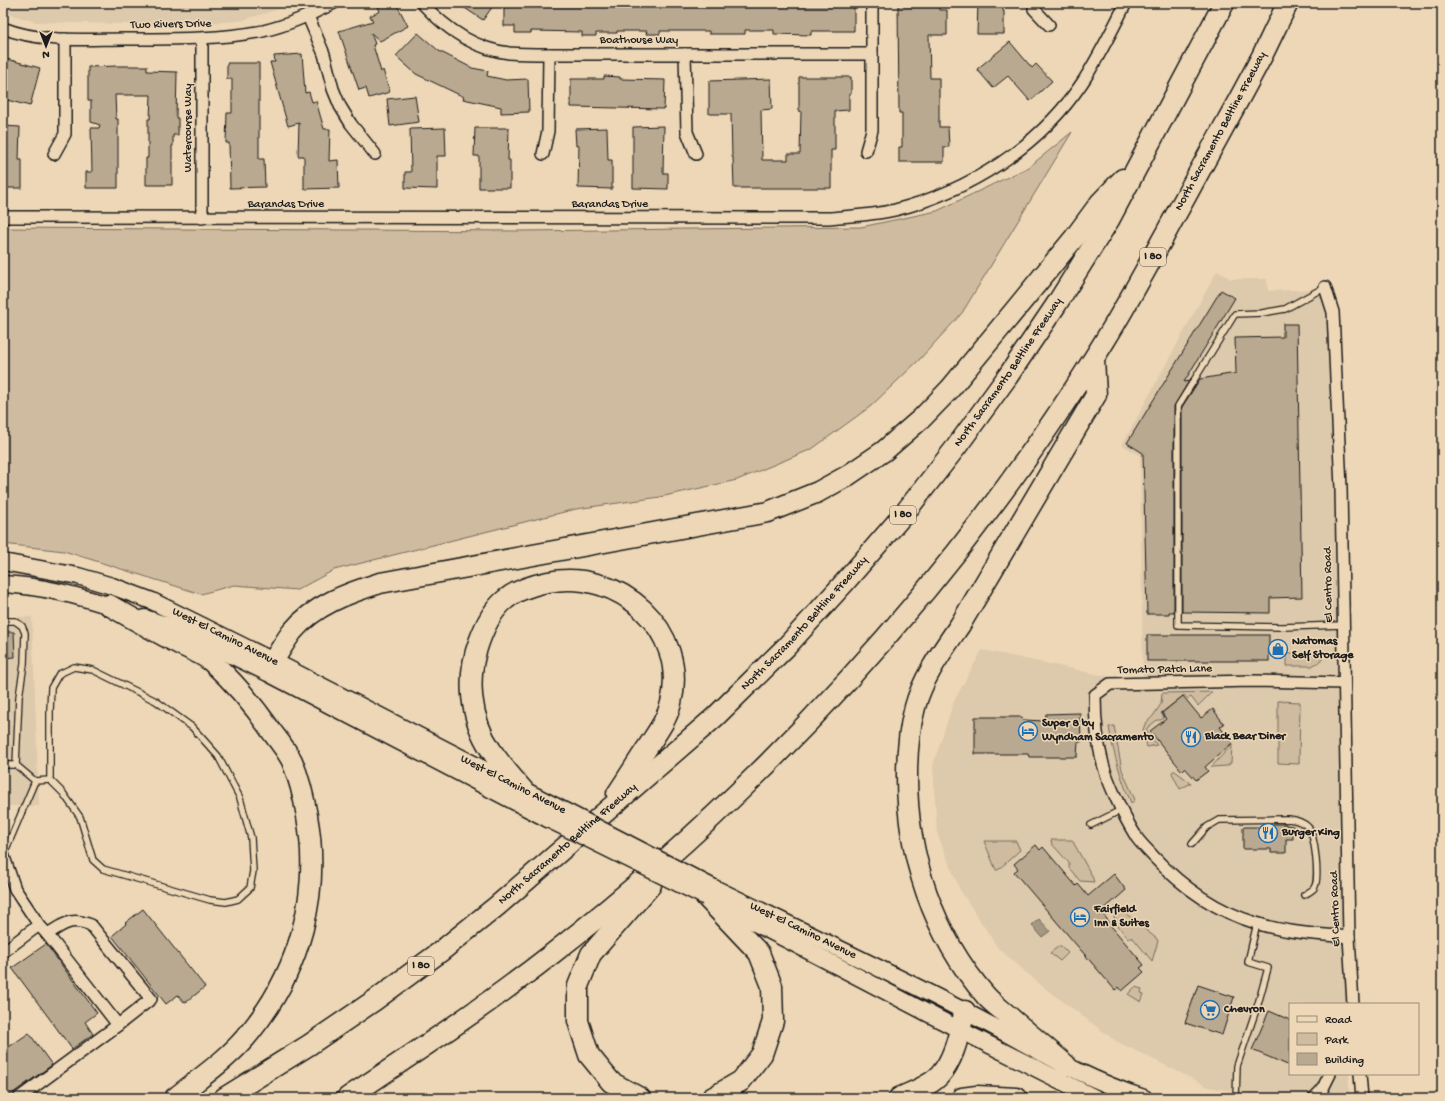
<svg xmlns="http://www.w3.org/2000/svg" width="1445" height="1101" font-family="'Gochi Hand',sans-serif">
	<rect width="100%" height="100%" fill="#edd7b6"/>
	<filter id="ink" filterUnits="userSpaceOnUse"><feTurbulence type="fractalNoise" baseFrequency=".025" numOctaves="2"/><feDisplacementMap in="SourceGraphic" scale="8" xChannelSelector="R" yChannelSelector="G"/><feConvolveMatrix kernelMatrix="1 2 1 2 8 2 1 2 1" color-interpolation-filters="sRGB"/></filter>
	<g filter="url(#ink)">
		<!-- built -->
		<g fill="#ddc9ab">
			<polygon points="3,3 298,3 240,21 169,25 36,22 3,12"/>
			<polygon points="1217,271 1231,279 1267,279 1268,291 1317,289 1327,310 1332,334 1347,1004 1290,1004 1290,1074 1349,1074 1349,1098 1271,1098 1209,1087 1116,1041 1042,986 998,948 960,890 937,833 933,765 954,701 982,650 1120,679 1143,679 1140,455 1122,445"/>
			<polygon points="3,617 32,617 39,806 3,806"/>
		</g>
		<!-- green -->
		<g fill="#cfbba0" stroke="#766c5e">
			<polygon points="1072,132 962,313 919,360 871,406 812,449 737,480 660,497 576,509 334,570 297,590 234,585 201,594 64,551 3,544 3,228 522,231 861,227 937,211 1029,167"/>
			<polygon points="1287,653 1322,653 1322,660 1312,666 1287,666"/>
			<polygon points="1212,692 1198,706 1191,697 1188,699 1184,695 1161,713 1164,718 1161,720 1157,720 1147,728 1147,732 1157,745 1147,747 1143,730 1145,724 1153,716 1161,704 1162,693"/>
			<polygon points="1278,701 1300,702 1299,764 1278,763"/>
			<path d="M1114,726L1122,770L1135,800L1131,803C1120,775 1114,756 1109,727Z"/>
			<polygon points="1232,745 1231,763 1227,766 1211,767"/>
			<polygon points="1173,771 1175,771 1191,783 1180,789 1172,773"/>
			<polygon points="1051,840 1072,840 1092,876 1094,882 1080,881 1069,868 1069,863 1052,844"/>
			<polygon points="984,841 1016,841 1020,850 998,870 996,870"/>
			<polygon points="1115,907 1124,912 1157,939 1158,941 1152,961 1133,938 1128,938 1114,921"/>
			<polygon points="1059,946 1061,946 1068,953 1060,961 1050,953"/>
			<polygon points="1135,987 1142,989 1141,993 1144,994 1141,1002 1128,994"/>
		</g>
		<!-- water -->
		<polygon fill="#a59782" stroke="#6e6659" points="1039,919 1050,931 1042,937 1032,925"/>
		<!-- building -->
		<g fill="#b9a990" stroke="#1c1c1c">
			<polygon points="385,3 396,3 408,26 380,41 371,33 375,44 373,45 381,72 383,70 390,92 369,98 366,88 359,90 339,31 373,21 370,16 380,11 378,7"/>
			<polygon points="457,3 495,3 483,20"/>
			<polygon points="504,3 854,3 854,31 811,31 811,35 774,34 774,30 745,30 745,34 709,34 709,31 660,31 660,34 646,34 647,31 617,31 617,33 596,33 596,36 582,36 582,32 531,31 531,33 515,33 515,26 504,26"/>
			<polygon points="898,3 939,3 939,10 947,10 947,35 929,35 930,78 939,78 939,127 948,127 949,147 944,147 944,162 899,162 899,147 902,147 902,113 899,113"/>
			<polygon points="978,3 1003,3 1003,11 1004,11 1004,34 977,34"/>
			<polygon points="418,33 439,51 472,68 488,71 487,76 506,80 528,79 529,112 501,113 501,107 463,99 464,97 416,74 396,56"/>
			<polygon points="1010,42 1032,68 1036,64 1052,81 1030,101 1008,76 993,88 977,69"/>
			<polygon points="302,54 305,93 309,92 312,102 316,101 324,129 330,129 329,161 338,160 339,188 304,189 304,156 298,156 299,123 288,126 270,62 275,62 274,56"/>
			<polygon points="3,58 40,68 30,106 3,99"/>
			<polygon points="227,63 259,63 259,159 264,159 265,187 230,188 229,143 226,143 227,113 232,113 232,79 227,79"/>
			<polygon points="118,66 147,66 147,71 177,72 176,118 178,118 178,135 173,135 173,146 172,146 172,185 146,185 146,158 148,158 148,119 150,119 151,95 115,95 116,119 118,119 118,188 86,188 86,172 92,172 91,128 99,128 100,125 91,122 91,101 88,101 88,67"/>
			<polygon points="604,76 620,77 620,79 665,80 664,109 571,107 571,79 604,79"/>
			<polygon points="799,77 851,77 851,94 849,94 849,110 835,111 835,150 831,150 831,188 734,188 733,157 732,157 731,114 709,114 709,81 771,79 772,109 761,110 762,160 788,160 788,154 800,154 801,111 799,111"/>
			<polygon points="415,96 419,122 390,126 387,99"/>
			<polygon points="3,126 20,127 19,160 22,160 22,188 3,188"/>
			<polygon points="664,126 663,173 668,173 668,189 633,188 633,127"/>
			<polygon points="445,128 446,156 437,156 437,189 405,188 405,172 411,172 410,129"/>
			<polygon points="475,128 509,128 508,160 510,160 510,188 479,188 479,156 474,156"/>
			<polygon points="607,128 608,160 612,160 612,189 578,188 579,145 576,146 575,129"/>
			<polygon points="1221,290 1235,298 1184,382 1189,381 1174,406 1174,612 1169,612 1169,614 1147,614 1143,453 1127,443"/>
			<polygon points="1283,324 1297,324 1302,597 1270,598 1270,613 1182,612 1182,407 1200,379 1236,373 1235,338 1283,337"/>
			<polygon points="3,632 14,632 15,657 3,658"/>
			<rect x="1147" y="635" width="122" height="26"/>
			<polygon points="1183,696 1201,718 1213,709 1224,724 1220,727 1232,743 1205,767 1208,771 1196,780 1185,768 1182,771 1150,731 1166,719 1162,713"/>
			<polygon points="1080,713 1081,742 1078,742 1077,757 1029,757 1028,754 975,754 975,717 1022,717 1023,720 1045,721 1046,714"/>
			<polygon points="1262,824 1286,824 1286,825 1293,826 1293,839 1286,839 1286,853 1271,853 1271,849 1243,849 1243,827 1262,827"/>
			<polygon points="1036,845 1040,850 1043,847 1076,886 1078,884 1088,896 1114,874 1126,890 1101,912 1112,925 1111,926 1144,965 1140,968 1144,972 1122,991 1119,987 1115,990 1014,872 1018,869 1014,864"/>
			<polygon points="143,909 205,987 185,1003 178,995 166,1004 112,936 126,924 125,923"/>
			<polygon points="46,944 97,1013 85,1022 93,1034 72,1049 12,968"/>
			<polygon points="1198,985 1234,997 1222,1035 1185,1023"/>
			<polygon points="1269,1011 1290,1020 1290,1066 1252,1050"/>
			<polygon points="29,1033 52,1065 6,1098 3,1098 3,1051"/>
		</g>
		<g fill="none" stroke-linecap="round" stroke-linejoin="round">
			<!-- service casing -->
			<g stroke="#1c1c1c" stroke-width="8">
				<g id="service">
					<polyline points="1325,287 1285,309 1262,313 1235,314 1178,406 1178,625 1282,627 1343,625"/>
					<polyline points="3,621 15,621 22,626 25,633 24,664 19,697 16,765"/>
					<polyline points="3,765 16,765 35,781 4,854"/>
					<polyline points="35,781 50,780 63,793 80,817 93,860 103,869 210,900 226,902 238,899 250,888 253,871 251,838 240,798 218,756 192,727 156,701 93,670 74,667 59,674 51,688 50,711 50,780"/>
					<polyline points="1091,825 1121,810"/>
					<path d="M1192,844L1207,827L1219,820L1289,819C1296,820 1303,822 1308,827C1315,835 1320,880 1314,888C1312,891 1307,893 1304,895"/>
					<polyline points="1236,1098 1237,1066 1258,1004 1268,968 1248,962 1257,923"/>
				</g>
			</g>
			<!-- minor casing -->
			<g stroke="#1c1c1c" stroke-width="14">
				<g id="minor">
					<path d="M422,3C445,28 474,49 509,53C522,54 536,54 549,54H872"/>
					<polyline points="1034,3 1034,9 1049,25"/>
					<polyline points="308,16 324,54 333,89 340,106 351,124 375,154"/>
					<path d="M3,28C41,43 84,39 124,39C171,39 217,40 263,31C289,25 312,14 334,3"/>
					<polyline points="202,39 202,218"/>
					<polyline points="685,54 687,132 696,154"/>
					<polyline points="866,151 872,130 872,3"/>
					<polyline points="54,154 65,134 65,39"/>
					<polyline points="543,154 548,131 549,54"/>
					<path d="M3,217L829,218C851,216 873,215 895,210C969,191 1039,147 1082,83C1099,57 1112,30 1126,3"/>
					<polyline points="1325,287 1333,312 1341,488 1349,937 1353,1004"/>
					<path d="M1344,683L1254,681L1110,684L1095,695C1095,718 1097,742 1103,764C1106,776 1111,787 1116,798C1122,812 1129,825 1137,838C1142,845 1148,850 1153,856C1182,887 1216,911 1256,923C1286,933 1318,934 1349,937"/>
					<polyline points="3,854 15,889 39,925 47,934 118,1025 19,1098"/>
					<path d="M47,934C65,924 70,917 91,925L151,999L118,1025"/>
					<polyline points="3,952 39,925"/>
					<polyline points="1360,1074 1362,1098"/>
					<polyline points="1314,1098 1322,1090 1330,1074"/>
				</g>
			</g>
			<!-- secondary casing -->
			<g stroke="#1c1c1c" stroke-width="19">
				<g id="secondary">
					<path id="s1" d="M3,562L78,576L112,586L152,601L273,661L555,806"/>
					<path d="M3,584C43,586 81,596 119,609"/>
					<polyline points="145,618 180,630 268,673 548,819"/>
					<path id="s2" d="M712,887C796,928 881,968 964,1011C1023,1041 1080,1078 1144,1098"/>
					<polyline points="715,902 960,1030 1095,1098"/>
				</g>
			</g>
			<!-- motorway casing -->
			<g stroke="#1c1c1c" stroke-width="23">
				<g id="motorway">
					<path d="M109,605C133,619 157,632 181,645C191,650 204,655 212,662C235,683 255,707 272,732C279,741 287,751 292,761C299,778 304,798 307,816C321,893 300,970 251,1031C230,1058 201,1077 175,1098"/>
					<path d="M273,661C280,651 285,641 292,632C314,605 348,593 380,583L768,512L818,492L847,476L884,451L922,418L950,389L1075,237L1100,203L1123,179"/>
					<path d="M523,790C512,777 500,764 491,750C470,719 466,677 479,642C484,628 493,609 506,599C517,590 533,585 548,582C619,568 689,630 671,703C667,720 656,734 647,748C637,763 627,779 617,794"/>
					<polyline points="706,897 759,953 772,986 773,1021 762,1054 741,1081 712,1098"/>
					<path d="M1066,1065C1049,1050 1031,1035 1013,1020C1005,1012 994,1005 986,996C933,935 907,856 907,776C907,753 909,729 915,707C923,677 943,650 960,625L1096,395L1094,359"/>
					<path id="s3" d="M224,1098L309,1045L375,1000L440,952L497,906L715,717L786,647L845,582L903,515L957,446L1008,376L1056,305L1109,220L1224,3"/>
					<path id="s4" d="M347,1098C416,1052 486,1006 552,954C762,790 952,584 1094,358C1127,307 1155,252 1185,198C1210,151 1237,104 1262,56C1271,38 1279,20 1288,3"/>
					<polyline points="640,1098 611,1082 589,1055 578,1021 578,986 591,954 651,885"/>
					<path d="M899,1098C912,1092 930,1086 940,1075C955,1058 959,1032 965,1011"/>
					<polyline points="962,1098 977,1096 1017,1098"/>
				</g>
			</g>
			<!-- service -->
			<use href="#service" stroke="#edd7b6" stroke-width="5.5"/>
			<!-- minor -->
			<use href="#minor" stroke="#edd7b6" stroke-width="11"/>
			<!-- secondary -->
			<use href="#secondary" stroke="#edd7b6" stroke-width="16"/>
			<!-- motorway -->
			<use href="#motorway" stroke="#edd7b6" stroke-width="20"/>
			<!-- secondary-bridge casing -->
			<g stroke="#1c1c1c" stroke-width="19" stroke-linecap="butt">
				<g id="secondary-bridge">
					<polyline points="555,806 712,887"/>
					<polyline points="548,819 706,897"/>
				</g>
			</g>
			<!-- secondary-bridge -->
			<use href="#secondary-bridge" stroke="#edd7b6" stroke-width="16"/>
		</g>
	</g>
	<!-- icons -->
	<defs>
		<g id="shop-ring" transform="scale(1)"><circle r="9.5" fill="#edd7b6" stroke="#1f6fb2" stroke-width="1.5"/><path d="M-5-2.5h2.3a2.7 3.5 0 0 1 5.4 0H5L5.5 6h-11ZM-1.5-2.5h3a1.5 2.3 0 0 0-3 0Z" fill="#1f6fb2"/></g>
		<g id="hotel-ring" transform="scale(1)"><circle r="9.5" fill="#edd7b6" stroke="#1f6fb2" stroke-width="1.5"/><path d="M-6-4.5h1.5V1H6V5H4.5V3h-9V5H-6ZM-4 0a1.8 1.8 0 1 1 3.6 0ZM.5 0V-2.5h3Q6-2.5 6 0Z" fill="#1f6fb2"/></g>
		<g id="restaurant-ring" transform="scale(1)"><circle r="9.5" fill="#edd7b6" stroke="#1f6fb2" stroke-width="1.5"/><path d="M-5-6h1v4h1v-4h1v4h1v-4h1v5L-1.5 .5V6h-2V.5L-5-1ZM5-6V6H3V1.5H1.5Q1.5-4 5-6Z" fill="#1f6fb2"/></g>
		<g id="supermarket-ring" transform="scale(1)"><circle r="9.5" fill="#edd7b6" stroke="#1f6fb2" stroke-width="1.5"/><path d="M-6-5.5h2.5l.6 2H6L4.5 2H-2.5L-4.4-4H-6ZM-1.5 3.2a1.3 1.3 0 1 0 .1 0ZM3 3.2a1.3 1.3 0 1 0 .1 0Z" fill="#1f6fb2"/></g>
	</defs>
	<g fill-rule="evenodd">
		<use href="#shop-ring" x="1278" y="649"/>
		<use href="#hotel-ring" x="1028" y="731"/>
		<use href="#restaurant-ring" x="1191" y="737"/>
		<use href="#restaurant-ring" x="1268" y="833"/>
		<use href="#hotel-ring" x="1080" y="917"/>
		<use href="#supermarket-ring" x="1210" y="1010"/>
	</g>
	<g text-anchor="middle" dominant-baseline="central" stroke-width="3" stroke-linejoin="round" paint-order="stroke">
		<!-- shield labels -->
		<g fill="#edd7b6" stroke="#5b544a" stroke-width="1">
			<rect x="1140" y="248" width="26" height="18" rx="3"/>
			<rect x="890" y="506" width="26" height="18" rx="3"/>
			<rect x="408" y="957" width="26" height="18" rx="3"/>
		</g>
		<g font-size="11" font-weight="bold" fill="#1c1c1c">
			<text x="1153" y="257">I 80</text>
			<text x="903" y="515">I 80</text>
			<text x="421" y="966">I 80</text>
		</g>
		<!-- street labels -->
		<g font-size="12" fill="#1c1c1c" stroke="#edd7b6">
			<text transform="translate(171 25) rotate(-1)">Two Rivers Drive</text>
			<text x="639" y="41">Boathouse Way</text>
			<text transform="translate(189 128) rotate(-90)">Watercourse Way</text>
			<text stroke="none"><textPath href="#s4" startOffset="1320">North Sacramento Beltline Freeway</textPath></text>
			<text x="286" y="205">Barandas Drive</text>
			<text x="610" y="205">Barandas Drive</text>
			<text stroke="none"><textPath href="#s3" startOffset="1076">North Sacramento Beltline Freeway</textPath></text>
			<text transform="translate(1329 585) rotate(-91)">El Centro Road</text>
			<text stroke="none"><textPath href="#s3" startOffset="752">North Sacramento Beltline Freeway</textPath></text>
			<text stroke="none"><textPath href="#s1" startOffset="236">West El Camino Avenue</textPath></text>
			<text transform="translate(1165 670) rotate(-1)">Tomato Patch Lane</text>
			<text transform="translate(513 785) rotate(27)">West El Camino Avenue</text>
			<text stroke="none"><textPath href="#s3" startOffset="428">North Sacramento Beltline Freeway</textPath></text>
			<text transform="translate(1336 909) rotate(-92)">El Centro Road</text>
			<text stroke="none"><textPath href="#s2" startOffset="101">West El Camino Avenue</textPath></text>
		</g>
		<!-- poi labels -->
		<g font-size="12" font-weight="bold" fill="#1c1c1c" stroke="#edd7b6" text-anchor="start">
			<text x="1292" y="642">Natomas<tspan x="1292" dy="14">Self Storage</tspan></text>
			<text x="1042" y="724">Super 8 by<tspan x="1042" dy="14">Wyndham Sacramento</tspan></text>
			<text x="1205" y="737">Black Bear Diner</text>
			<text x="1282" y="833">Burger King</text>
			<text x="1094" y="910">Fairfield<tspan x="1094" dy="14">Inn &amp; Suites</tspan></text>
			<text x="1224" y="1010">Chevron</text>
		</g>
	</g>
	<!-- margin -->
	<rect width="1445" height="1101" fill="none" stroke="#edd7b6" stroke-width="16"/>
	<rect x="8" y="8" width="1429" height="1085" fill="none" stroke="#1c1c1c" stroke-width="1.5" filter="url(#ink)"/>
	<!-- legend -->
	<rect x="1289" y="1003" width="130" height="72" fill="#edd7b6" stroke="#998c78"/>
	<rect x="1297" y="1016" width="20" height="6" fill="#edd7b6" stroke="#998c78"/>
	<text x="1325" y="1023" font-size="12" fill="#1c1c1c">Road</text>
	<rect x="1297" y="1033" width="20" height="12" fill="#cfbba0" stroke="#998c78"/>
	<text x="1325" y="1043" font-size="12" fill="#1c1c1c">Park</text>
	<rect x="1297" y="1053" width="20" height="12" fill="#b9a990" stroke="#998c78"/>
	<text x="1325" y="1063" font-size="12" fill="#1c1c1c">Building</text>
	<!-- north arrow -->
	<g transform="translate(46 46) rotate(180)" stroke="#edd7b6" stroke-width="3" paint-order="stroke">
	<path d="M0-3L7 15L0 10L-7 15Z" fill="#1c1c1c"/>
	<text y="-6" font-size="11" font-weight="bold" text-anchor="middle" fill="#1c1c1c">N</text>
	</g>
</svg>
